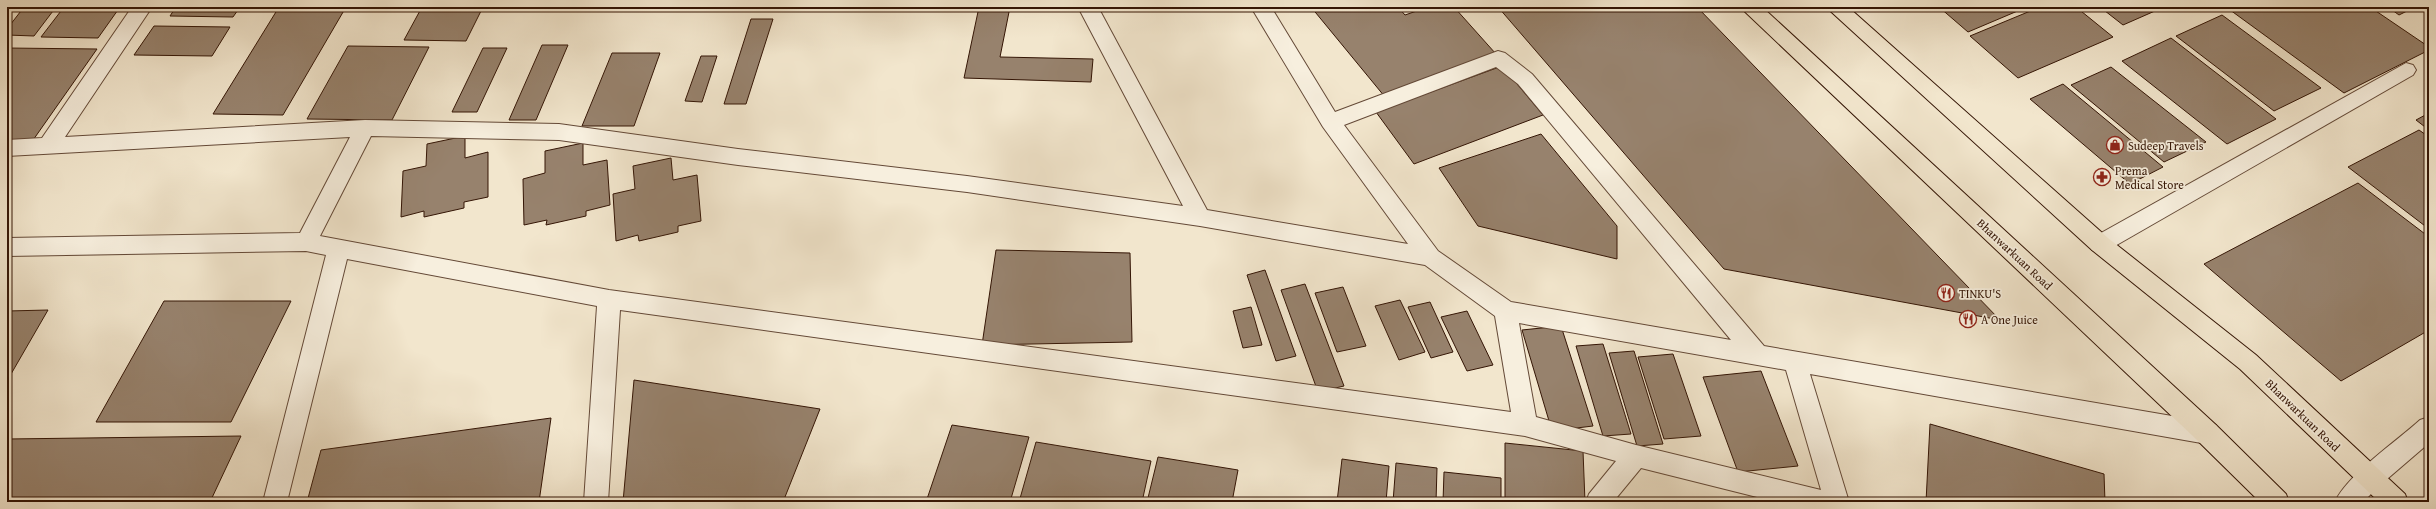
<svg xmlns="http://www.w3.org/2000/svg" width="2436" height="509" font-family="'Gentium Book Plus',serif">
	<rect width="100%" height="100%" fill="#f2e6cd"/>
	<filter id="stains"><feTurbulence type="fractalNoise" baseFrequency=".005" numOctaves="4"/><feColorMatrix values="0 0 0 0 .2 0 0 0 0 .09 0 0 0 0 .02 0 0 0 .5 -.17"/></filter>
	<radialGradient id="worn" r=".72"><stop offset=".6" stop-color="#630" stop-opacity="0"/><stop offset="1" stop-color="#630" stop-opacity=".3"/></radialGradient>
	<!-- building -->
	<g fill="#97826d" stroke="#341505">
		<polygon points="24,7 56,7 34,36 7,35 7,29"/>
		<polygon points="64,7 120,7 98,38 41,37"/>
		<polygon points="176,7 240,7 233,17 170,16"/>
		<polygon points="279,7 346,7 283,115 213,114"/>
		<polygon points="422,7 483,7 466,41 404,40"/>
		<polygon points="979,7 1010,7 1000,57 1093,59 1091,82 964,78"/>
		<polygon points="1311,7 1398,7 1405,15 1428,7 1454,7 1496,54 1385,97"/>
		<polygon points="1498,7 1697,7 2000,320 1724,269"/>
		<polygon points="1939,7 2027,7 1968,32"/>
		<polygon points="2040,7 2076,7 2113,37 2018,78 1970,36"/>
		<polygon points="2100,7 2164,7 2123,25"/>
		<polygon points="2226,7 2370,7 2429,47 2429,50 2344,93"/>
		<polygon points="2388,7 2415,7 2399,15"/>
		<polygon points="2222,15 2321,88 2274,111 2176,36"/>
		<polygon points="751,19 773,19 746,104 724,104"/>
		<polygon points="154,26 230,27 212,56 134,55"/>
		<polygon points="2171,38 2276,119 2227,144 2122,61"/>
		<polygon points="542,45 568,45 536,120 509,120"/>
		<polygon points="348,46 429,47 392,120 307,119"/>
		<polygon points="7,48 97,49 31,143 7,142"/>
		<polygon points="483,48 507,48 477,112 452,112"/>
		<polygon points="612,53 660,53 634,126 582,126"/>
		<polygon points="701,56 717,56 702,102 685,101"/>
		<polygon points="1502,66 1543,115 1414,164 1376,112"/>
		<polygon points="2111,67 2206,142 2164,162 2071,85"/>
		<polygon points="2063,84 2163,167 2130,184 2030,99"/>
		<polygon points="2429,113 2429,130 2416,120"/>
		<polygon points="2419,130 2429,137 2429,229 2348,167"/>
		<polygon points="1541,134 1617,226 1617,259 1478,226 1439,168"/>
		<polygon points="465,136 465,158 488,152 488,197 464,202 464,208 424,217 424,211 401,217 403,171 426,166 427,144"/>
		<polygon points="583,143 583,165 607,160 610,205 586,211 586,216 546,225 547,220 524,225 523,179 545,173 545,151"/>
		<polygon points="671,158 673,180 697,175 701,221 678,226 678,232 639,241 638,235 616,241 613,194 635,189 633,166"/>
		<polygon points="2358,183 2429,237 2429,330 2341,381 2204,264"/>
		<polygon points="996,250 1130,253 1132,342 982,345"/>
		<polygon points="1265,270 1296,356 1276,361 1247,275"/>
		<polygon points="1305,284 1344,386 1318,392 1281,290"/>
		<polygon points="1343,287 1366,346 1337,352 1315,293"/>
		<polygon points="1400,300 1425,352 1399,360 1375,306"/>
		<polygon points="164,301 291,301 231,422 96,422"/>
		<polygon points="1430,302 1453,352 1431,358 1408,307"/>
		<polygon points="1251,307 1262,345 1243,348 1233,311"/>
		<polygon points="48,310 7,381 7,311"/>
		<polygon points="1467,311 1493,365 1467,371 1441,317"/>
		<polygon points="1561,326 1593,426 1552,431 1522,330"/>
		<polygon points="1603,344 1631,434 1603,436 1576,346"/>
		<polygon points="1634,351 1663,444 1637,446 1609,353"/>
		<polygon points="1673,354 1701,436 1664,439 1638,357"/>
		<polygon points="1761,371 1798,466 1738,472 1703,377"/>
		<polygon points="634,380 820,409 783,502 623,502"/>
		<polygon points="551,418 539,502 307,502 321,450"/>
		<polygon points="1930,424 2104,474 2105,502 1926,502"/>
		<polygon points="952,425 1029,437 1010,502 926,502"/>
		<polygon points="241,436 210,502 7,502 7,439"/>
		<polygon points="1036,442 1151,461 1142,502 1019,502"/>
		<polygon points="1505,443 1583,451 1585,502 1505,502"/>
		<polygon points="1158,457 1238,470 1232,502 1147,502"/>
		<polygon points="1342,459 1389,466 1386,502 1337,502"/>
		<polygon points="1396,463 1437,468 1436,502 1393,502"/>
		<polygon points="1444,472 1501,478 1501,502 1443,502"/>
	</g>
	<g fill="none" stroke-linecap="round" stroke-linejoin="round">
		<!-- minor casing -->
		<g stroke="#644937" stroke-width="2">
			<g id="minor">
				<path d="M132,7H152L65,137L365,120L559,124L738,149L967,176L1183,206L1078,7H1098L1207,210L1408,244L1323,127L1251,7H1271L1335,112L1498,51L1505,53L1532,74L1764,346L2207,422L2216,425L2219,433L2216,441L2207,444L1810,374L1849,502H1777L1641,468L1613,502H1586L1589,494L1616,461L1525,436L620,310L608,502H584L597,306L347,259L287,502H263L326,255L306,251L7,256V238L300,233L350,137L7,156V140L42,138ZM1496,67L1518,84L1731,340L1511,302L1438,251L1344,125ZM371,136L559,140L738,165L967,192L1200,226L1425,265L1495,316L1511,412L609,290L320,236ZM1519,323L1786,370L1821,490L1636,445L1536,417Z"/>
				<polygon points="2406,63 2413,65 2416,70 2413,75 2108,250 2100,253 2092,250 2089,244 2092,238"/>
				<path d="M2429,417V443L2379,486L2363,502H2335C2347,475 2397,441 2420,420Z"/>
			</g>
		</g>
		<!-- major casing -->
		<g stroke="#341505" stroke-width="2">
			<g id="major">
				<polygon points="1740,7 1762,7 2216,425 2286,494 2289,502 2260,502 2198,441"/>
				<polygon points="1826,7 1848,7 2108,238 2256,355 2405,494 2408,502 2379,502 2240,369 2092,250"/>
			</g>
		</g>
		<!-- minor -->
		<use href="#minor" fill="#f7efde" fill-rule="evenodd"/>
		<!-- major -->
		<use href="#major" fill="#f2e6cd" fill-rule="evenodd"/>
	</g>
	<!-- icons -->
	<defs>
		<g id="shop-ring" transform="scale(0.9)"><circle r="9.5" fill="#f7efde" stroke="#8f2418" stroke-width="1.5"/><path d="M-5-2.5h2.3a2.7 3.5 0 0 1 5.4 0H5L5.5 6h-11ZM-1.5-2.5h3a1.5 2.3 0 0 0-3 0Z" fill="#8f2418"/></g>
		<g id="pharmacy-ring" transform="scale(0.9)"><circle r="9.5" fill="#f7efde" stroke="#8f2418" stroke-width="1.5"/><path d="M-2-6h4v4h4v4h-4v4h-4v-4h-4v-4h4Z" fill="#8f2418"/></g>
		<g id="restaurant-ring" transform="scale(0.9)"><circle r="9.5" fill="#f7efde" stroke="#8f2418" stroke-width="1.5"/><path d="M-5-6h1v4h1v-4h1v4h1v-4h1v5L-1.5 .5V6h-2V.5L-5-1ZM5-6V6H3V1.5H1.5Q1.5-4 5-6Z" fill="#8f2418"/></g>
	</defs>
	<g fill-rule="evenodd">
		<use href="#shop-ring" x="2115" y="145"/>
		<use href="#pharmacy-ring" x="2102" y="177"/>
		<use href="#restaurant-ring" x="1946" y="293"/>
		<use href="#restaurant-ring" x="1968" y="319"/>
	</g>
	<g text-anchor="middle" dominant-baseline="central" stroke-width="3.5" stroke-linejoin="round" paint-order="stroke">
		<!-- poi labels -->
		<g font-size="12" fill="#341505" stroke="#f7efde" text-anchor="start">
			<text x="2128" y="145">Sudeep Travels</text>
			<text x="2115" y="170">Prema<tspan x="2115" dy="14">Medical Store</tspan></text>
			<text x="1959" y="293">TINKU'S</text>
			<text x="1981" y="319">A One Juice</text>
		</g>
		<!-- street labels -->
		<g font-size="12" fill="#341505" stroke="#f7efde">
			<text transform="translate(2015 254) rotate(43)">Bhanwarkuan Road</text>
			<text transform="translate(2303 415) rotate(44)">Bhanwarkuan Road</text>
		</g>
	</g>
	<!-- margin -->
	<rect width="2436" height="509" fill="none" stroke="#f2e6cd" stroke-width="24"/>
	<rect x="8" y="8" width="2420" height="493" fill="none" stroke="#341505" stroke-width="2"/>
	<rect x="12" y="12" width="2412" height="485" fill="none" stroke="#341505"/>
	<rect width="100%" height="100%" filter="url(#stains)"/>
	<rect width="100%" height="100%" fill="url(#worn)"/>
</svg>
